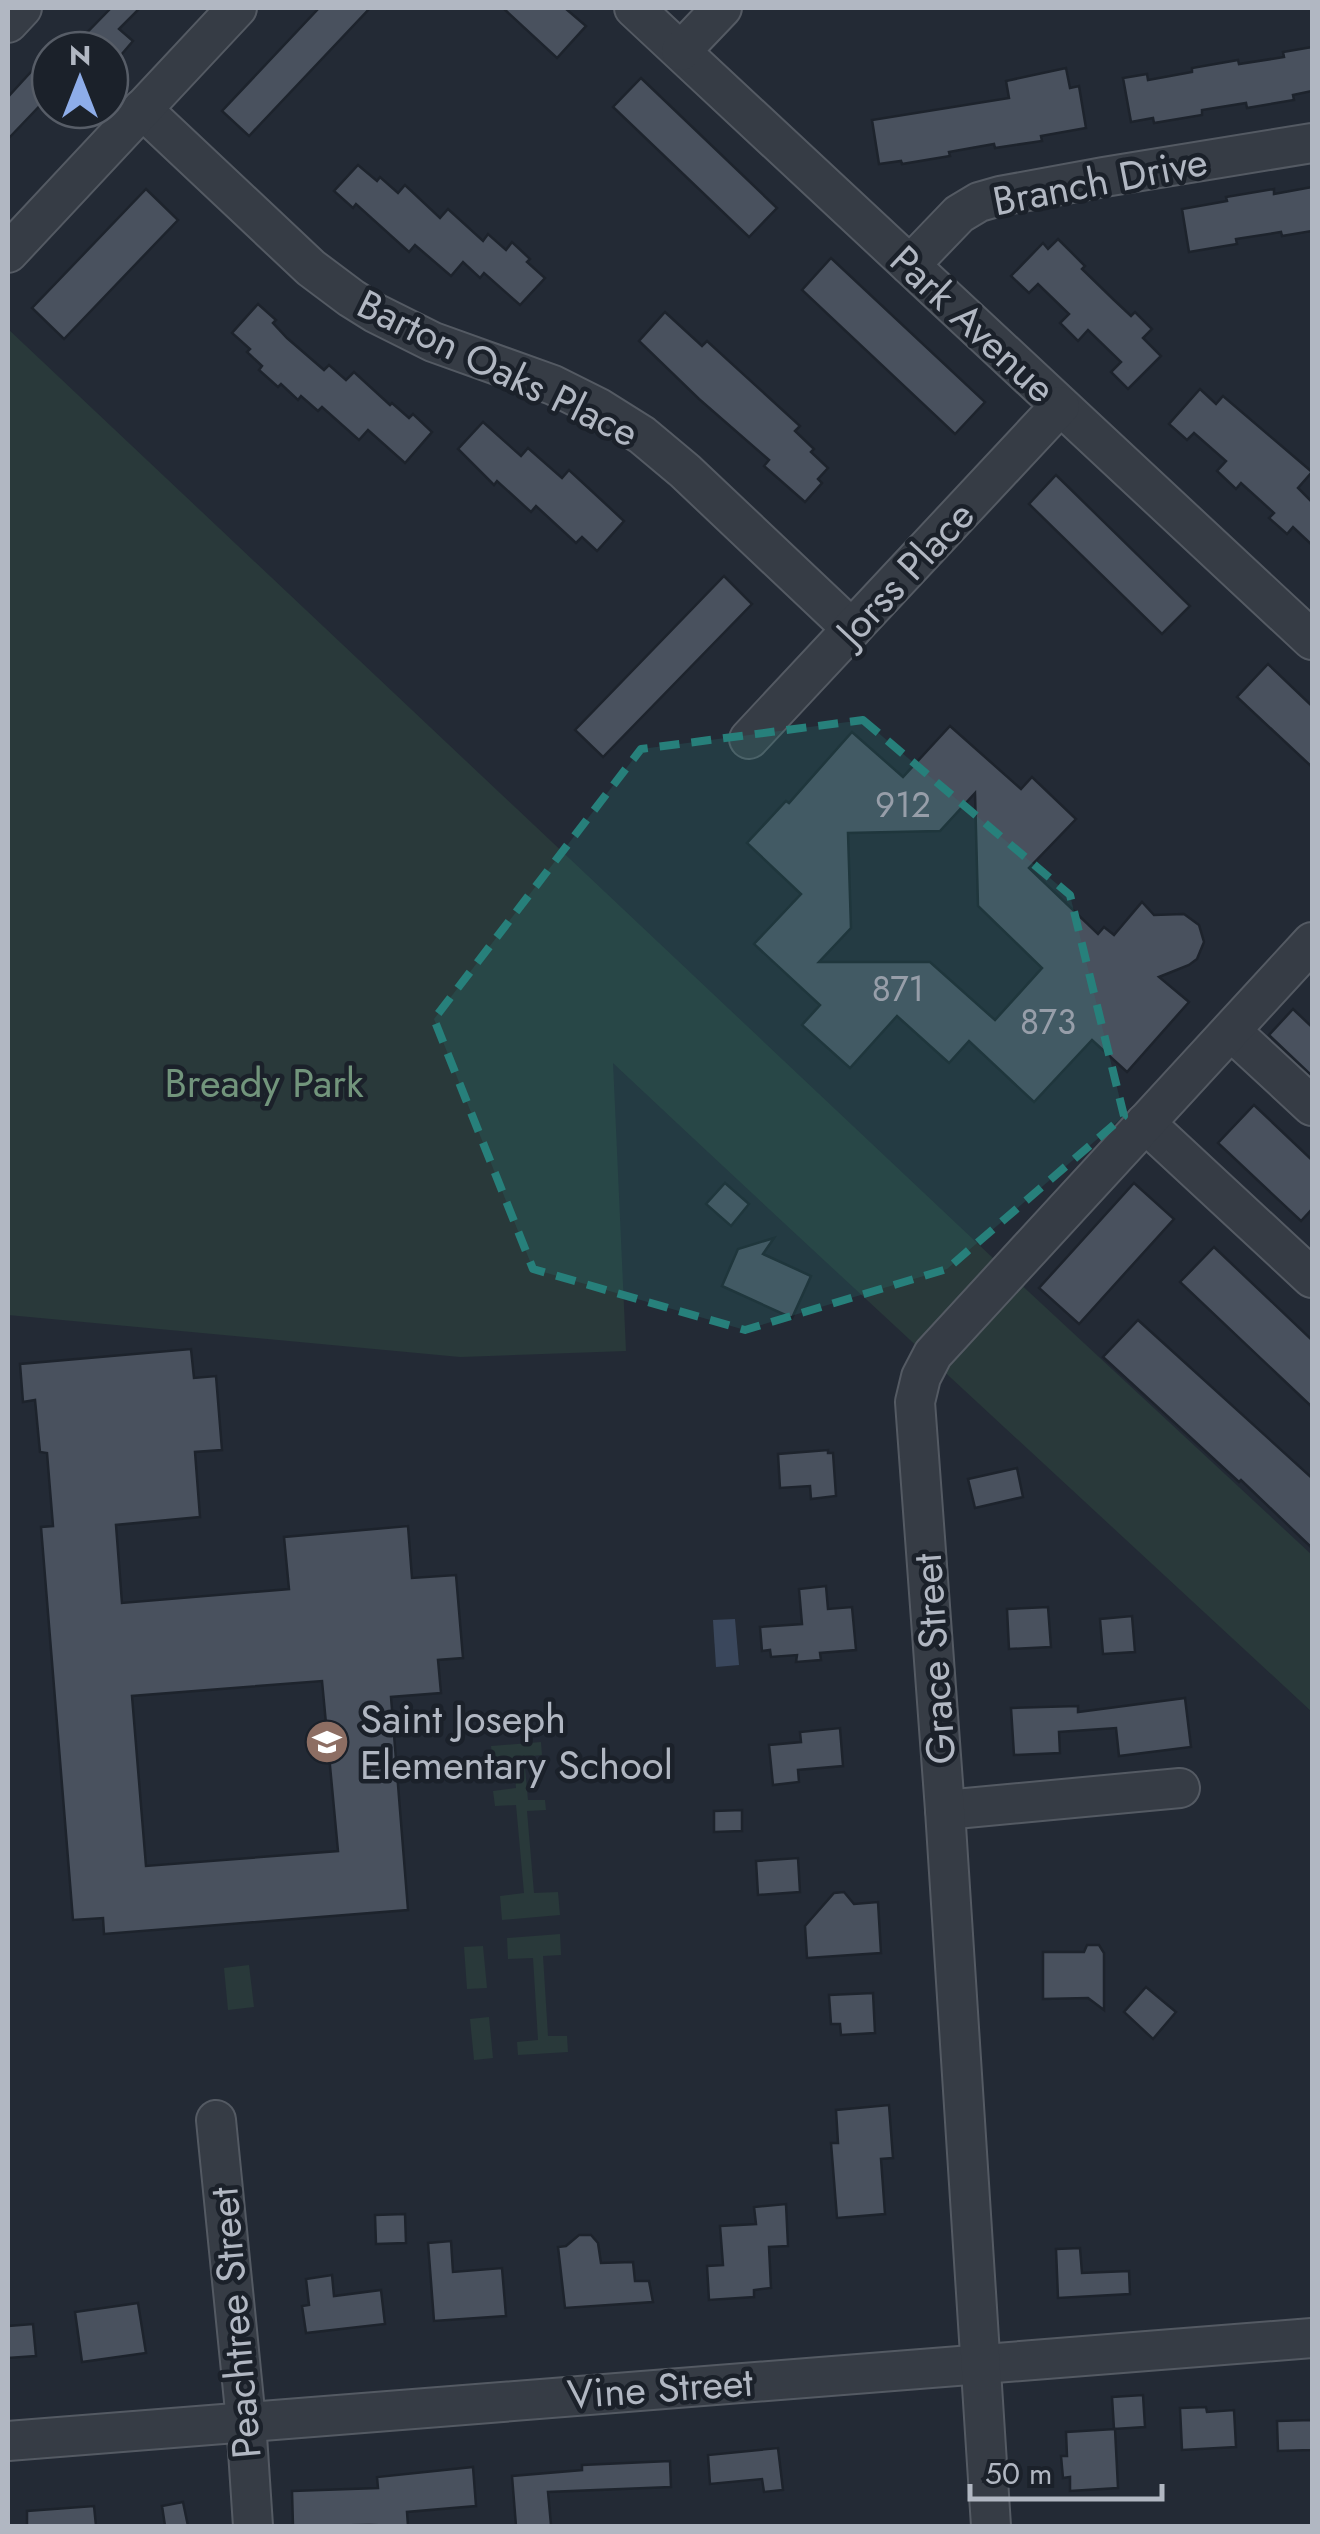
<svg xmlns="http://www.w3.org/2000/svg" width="1320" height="2534" font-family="Jost,sans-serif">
	<rect width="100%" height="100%" fill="#232a35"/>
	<!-- green -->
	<g fill="#29393a">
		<path d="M8,329L1029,1292L1312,1555V1712C1079,1496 845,1281 613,1063L626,1351L460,1357L8,1315Z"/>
		<polygon points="541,1742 542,1755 524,1757 528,1800 545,1800 546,1810 527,1811 534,1893 558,1892 560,1915 502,1920 500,1896 524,1893 516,1805 495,1806 493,1791 516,1788 514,1761 493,1762 491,1746"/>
		<polygon points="560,1934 561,1955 543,1956 548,2036 567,2036 568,2052 518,2055 517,2042 538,2040 533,1958 508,1959 507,1938"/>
		<polygon points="483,1946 487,1988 467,1989 464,1947"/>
		<polygon points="249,1965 254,2007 228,2010 224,1968"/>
		<polygon points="489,2017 493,2058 474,2060 470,2019"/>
	</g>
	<!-- water -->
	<polygon fill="#3a475c" points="735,1619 739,1665 716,1667 713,1620"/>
	<!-- building -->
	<g fill="#49515e" stroke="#1d232c" stroke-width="2.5" fill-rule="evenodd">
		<polygon points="111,8 140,8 119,29 133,41 115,62 110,58 110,50 70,50"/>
		<polygon points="319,8 370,8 249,136 222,111"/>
		<polygon points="503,8 565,8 586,26 557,58"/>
		<polygon points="1312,47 1312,91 1293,95 1294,100 1247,108 1246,103 1202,110 1202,115 1154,123 1153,118 1131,122 1123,78 1147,74 1148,80 1192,72 1192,68 1238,60 1239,64 1284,57 1283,52"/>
		<polygon points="50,51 50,95 8,139 8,97"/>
		<polygon points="1066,68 1070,88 1079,86 1086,128 1041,136 1042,141 995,148 994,144 949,152 950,156 902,164 901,161 879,164 872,120 1009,98 1006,81"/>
		<polygon points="641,78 777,208 749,237 613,107"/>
		<polygon points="358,165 377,181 380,177 398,193 405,185 440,218 448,209 483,241 488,234 506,250 512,242 530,259 527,262 545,278 520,305 484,273 480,278 463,262 451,276 415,245 409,252 356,204 353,208 334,191"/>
		<polygon points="1312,187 1312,231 1282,236 1281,232 1236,239 1237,244 1189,252 1182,209 1227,201 1226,197 1274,189 1274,194"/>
		<polygon points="146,189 178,220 64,339 32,308"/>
		<polygon points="1058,239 1085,266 1082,269 1114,300 1131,316 1135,312 1152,329 1143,338 1161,356 1128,389 1111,372 1121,362 1088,330 1078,341 1060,323 1069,314 1038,284 1029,293 1011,276 1043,243 1048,249"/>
		<polygon points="831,258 985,402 955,434 802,290"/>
		<polygon points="258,304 276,320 273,323 287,338 324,370 329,365 346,380 354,372 390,405 392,403 409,418 413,414 432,432 405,463 368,430 359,440 322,407 318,411 301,396 298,400 281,384 278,387 259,370 262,366 247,352 250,349 232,333"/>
		<polygon points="665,312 702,346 707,341 800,426 795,431 814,449 811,452 828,468 818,479 822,483 805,502 764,466 769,460 699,399 639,341"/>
		<polygon points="1200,389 1216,404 1223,396 1312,472 1298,488 1312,502 1312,545 1293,527 1287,534 1269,518 1274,513 1241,483 1236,489 1217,471 1226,461 1194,433 1187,440 1169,424"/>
		<polygon points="483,422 521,456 528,448 562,478 569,470 624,521 597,551 582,537 576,543 536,506 531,512 497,481 494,485 458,449"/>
		<polygon points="1056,475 1190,606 1162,634 1029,504"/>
		<polygon points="724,576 752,604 603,757 575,730"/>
		<polygon points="1268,664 1312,706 1312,767 1237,697"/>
		<path d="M950,726L1021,789L1032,777L1076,819L1029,868L1098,934L1104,927L1114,935L1142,902L1154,915L1184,914L1199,925L1204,942L1197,959L1189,965L1159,977L1189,1002L1127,1072L1092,1040L1034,1102L969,1041L949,1063L897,1016L850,1068L802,1025L820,1005L754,944L801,894L747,843L786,801L789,803L852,732L903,777ZM975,793L978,906L1042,968L995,1020L930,962H819L851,928L848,833L940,831Z"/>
		<polygon points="1293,1009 1312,1027 1312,1076 1269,1035"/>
		<polygon points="1254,1105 1312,1160 1312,1209 1301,1221 1218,1143"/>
		<polygon points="725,1183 749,1204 731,1226 706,1204"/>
		<polygon points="1134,1183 1174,1219 1079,1324 1039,1288"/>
		<polygon points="774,1238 763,1254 811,1276 792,1318 722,1286 738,1249"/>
		<polygon points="1214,1247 1312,1340 1312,1407 1180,1282"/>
		<polygon points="1138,1320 1312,1478 1312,1548 1241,1480 1239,1482 1103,1357"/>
		<path d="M191,1349L194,1378L216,1376L222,1450L195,1452L200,1517L116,1525L122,1603L289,1589L284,1537L408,1526L412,1578L456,1575L463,1658L438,1660L441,1693L391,1697L408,1910L104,1934L103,1918L73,1920L41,1527L53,1526L47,1453L40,1452L35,1400L23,1402L20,1364ZM322,1681L338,1851L146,1866L132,1696Z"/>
		<polygon points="828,1450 828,1453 833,1453 836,1496 811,1499 810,1486 780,1488 778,1454"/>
		<polygon points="1017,1468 1023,1497 975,1508 968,1479"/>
		<polygon points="826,1586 828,1609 852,1607 856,1650 820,1653 821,1660 796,1662 797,1655 771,1657 770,1650 762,1651 760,1627 802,1624 799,1589"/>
		<polygon points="1048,1607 1051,1647 1009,1649 1007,1609"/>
		<polygon points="1132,1616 1135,1652 1103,1654 1100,1619"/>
		<polygon points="1185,1698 1191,1747 1119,1756 1116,1728 1059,1732 1060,1753 1014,1755 1011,1708 1078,1706 1078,1712"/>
		<polygon points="840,1728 843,1766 798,1770 799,1782 773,1785 769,1745 801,1742 800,1732"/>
		<polygon points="742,1810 742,1831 714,1832 714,1811"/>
		<polygon points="798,1858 800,1892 758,1895 756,1861"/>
		<polygon points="844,1892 854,1904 878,1902 881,1953 807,1958 805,1926 834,1893"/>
		<polygon points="1087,1945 1099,1945 1104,1953 1104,2010 1088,1998 1043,1999 1043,1952 1084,1952"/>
		<polygon points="1146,1987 1176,2012 1153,2039 1124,2012"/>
		<polygon points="873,1993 875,2033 841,2035 840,2024 831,2024 829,1995"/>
		<polygon points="889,2105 893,2158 881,2159 885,2214 837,2218 831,2143 838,2143 836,2110"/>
		<polygon points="786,2204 788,2246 769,2247 771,2288 754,2290 754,2297 709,2300 707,2266 723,2265 720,2226 756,2224 754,2207"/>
		<polygon points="405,2214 406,2243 376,2244 375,2215"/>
		<polygon points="579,2235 591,2235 598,2243 601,2263 633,2262 635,2281 649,2281 653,2302 565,2308 558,2247 566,2246"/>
		<polygon points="451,2241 453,2272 502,2268 506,2316 434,2321 428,2243"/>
		<polygon points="1080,2248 1082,2273 1129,2271 1130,2294 1058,2298 1056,2249"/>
		<polygon points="332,2275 334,2296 381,2290 385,2324 306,2333 302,2306 309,2305 306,2279"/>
		<polygon points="138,2303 146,2353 82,2362 75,2312"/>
		<polygon points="33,2324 36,2356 8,2358 8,2326"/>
		<polygon points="1143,2395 1145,2427 1114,2429 1112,2397"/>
		<polygon points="1206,2407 1207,2412 1234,2410 1236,2447 1182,2450 1180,2408"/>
		<polygon points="1312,2420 1312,2450 1278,2451 1277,2421"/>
		<polygon points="1115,2429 1118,2488 1070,2491 1070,2477 1063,2478 1061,2456 1067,2456 1066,2432"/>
		<polygon points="778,2448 783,2490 764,2492 762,2479 710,2484 708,2455"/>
		<polygon points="670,2461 671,2487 548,2492 551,2525 516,2526 512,2476 582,2470 582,2465"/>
		<polygon points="473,2467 476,2506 407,2512 408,2526 369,2525 293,2526 292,2491 378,2488 377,2477"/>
		<polygon points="183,2502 188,2526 165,2526 162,2506"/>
		<polygon points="94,2506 96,2526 27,2526 27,2511"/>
	</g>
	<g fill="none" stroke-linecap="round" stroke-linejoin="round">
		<!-- minor casing -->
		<g stroke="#545a63" stroke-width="42">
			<g id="minor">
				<polyline points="634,8 1312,640"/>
				<polyline points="8,23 22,8"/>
				<polyline points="681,51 722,8"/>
				<polyline points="142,109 311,268 351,298 375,313 433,342 553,385 599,408 642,435 685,471 852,629"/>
				<polyline points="8,253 237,8"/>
				<polyline points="910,265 959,214 979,202 1000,196 1104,177 1312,143"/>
				<polyline points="749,739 1060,406"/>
				<polyline points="1231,1031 1312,1106"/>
				<polyline points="1145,1123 1312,1278"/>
				<polyline points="945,1810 1180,1788"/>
				<polyline points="216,2120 246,2421 253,2526"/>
				<polyline points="8,2441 1312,2338"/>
				<polyline points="991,2526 945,1810 915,1402 921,1377 933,1354 1312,942"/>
			</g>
		</g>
		<!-- minor -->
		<use href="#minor" stroke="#363c45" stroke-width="38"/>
	</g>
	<!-- marked area -->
	<path fill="#27807b" fill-opacity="0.2" stroke="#27807b" stroke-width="8" stroke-dasharray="20 12" stroke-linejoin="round" d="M863,720L1070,895L1124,1116L947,1269L745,1330L533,1269L434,1019L641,749Z"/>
	<!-- icons -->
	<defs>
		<g id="school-disc" transform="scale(2.25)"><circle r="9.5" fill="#8d6e63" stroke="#1b212a"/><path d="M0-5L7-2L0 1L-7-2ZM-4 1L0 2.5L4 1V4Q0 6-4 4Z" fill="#fff"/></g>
	</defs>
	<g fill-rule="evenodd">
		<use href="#school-disc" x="327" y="1742"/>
	</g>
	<g text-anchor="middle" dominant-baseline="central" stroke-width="9" stroke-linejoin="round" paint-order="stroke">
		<!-- number labels -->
		<g font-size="35" fill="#979ea9">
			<text x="903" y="805">912</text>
			<text x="898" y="989">871</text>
			<text x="1048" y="1022">873</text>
		</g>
		<!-- street labels -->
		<g font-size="40" fill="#b1b7c2" stroke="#1b212a">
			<text transform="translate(1100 181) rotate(-11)">Branch Drive</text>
			<text transform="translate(973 324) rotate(43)">Park Avenue</text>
			<text transform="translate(498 368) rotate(26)">Barton Oaks Place</text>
			<text transform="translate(905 573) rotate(-47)">Jorss Place</text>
			<text transform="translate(934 1659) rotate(-94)">Grace Street</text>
			<text transform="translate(235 2323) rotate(-95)">Peachtree Street</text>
			<text transform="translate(660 2388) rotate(-4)">Vine Street</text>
		</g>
		<!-- park labels -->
		<g font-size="40" fill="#72957c" stroke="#1b212a">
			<text x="264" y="1083">Bready Park</text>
		</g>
		<!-- poi labels -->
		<g font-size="40" fill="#b1b7c2" stroke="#1b212a" text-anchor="start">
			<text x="360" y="1719">Saint Joseph<tspan x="360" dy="46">Elementary School</tspan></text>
		</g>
	</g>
	<!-- border -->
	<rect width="1320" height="2534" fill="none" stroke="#b1b7c2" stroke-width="20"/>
	<!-- north arrow -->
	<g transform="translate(80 80)"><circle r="48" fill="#1b212a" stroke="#575d67" stroke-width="2.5"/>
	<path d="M0-8L18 38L0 25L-18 38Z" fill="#8eade9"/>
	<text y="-15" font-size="28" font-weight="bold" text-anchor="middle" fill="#b1b7c2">N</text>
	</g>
	<!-- scale -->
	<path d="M970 2484v15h192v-15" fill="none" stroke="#b1b7c2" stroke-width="5"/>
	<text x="985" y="2484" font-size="30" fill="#b1b7c2" stroke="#1b212a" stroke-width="8" paint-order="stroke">50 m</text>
</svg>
